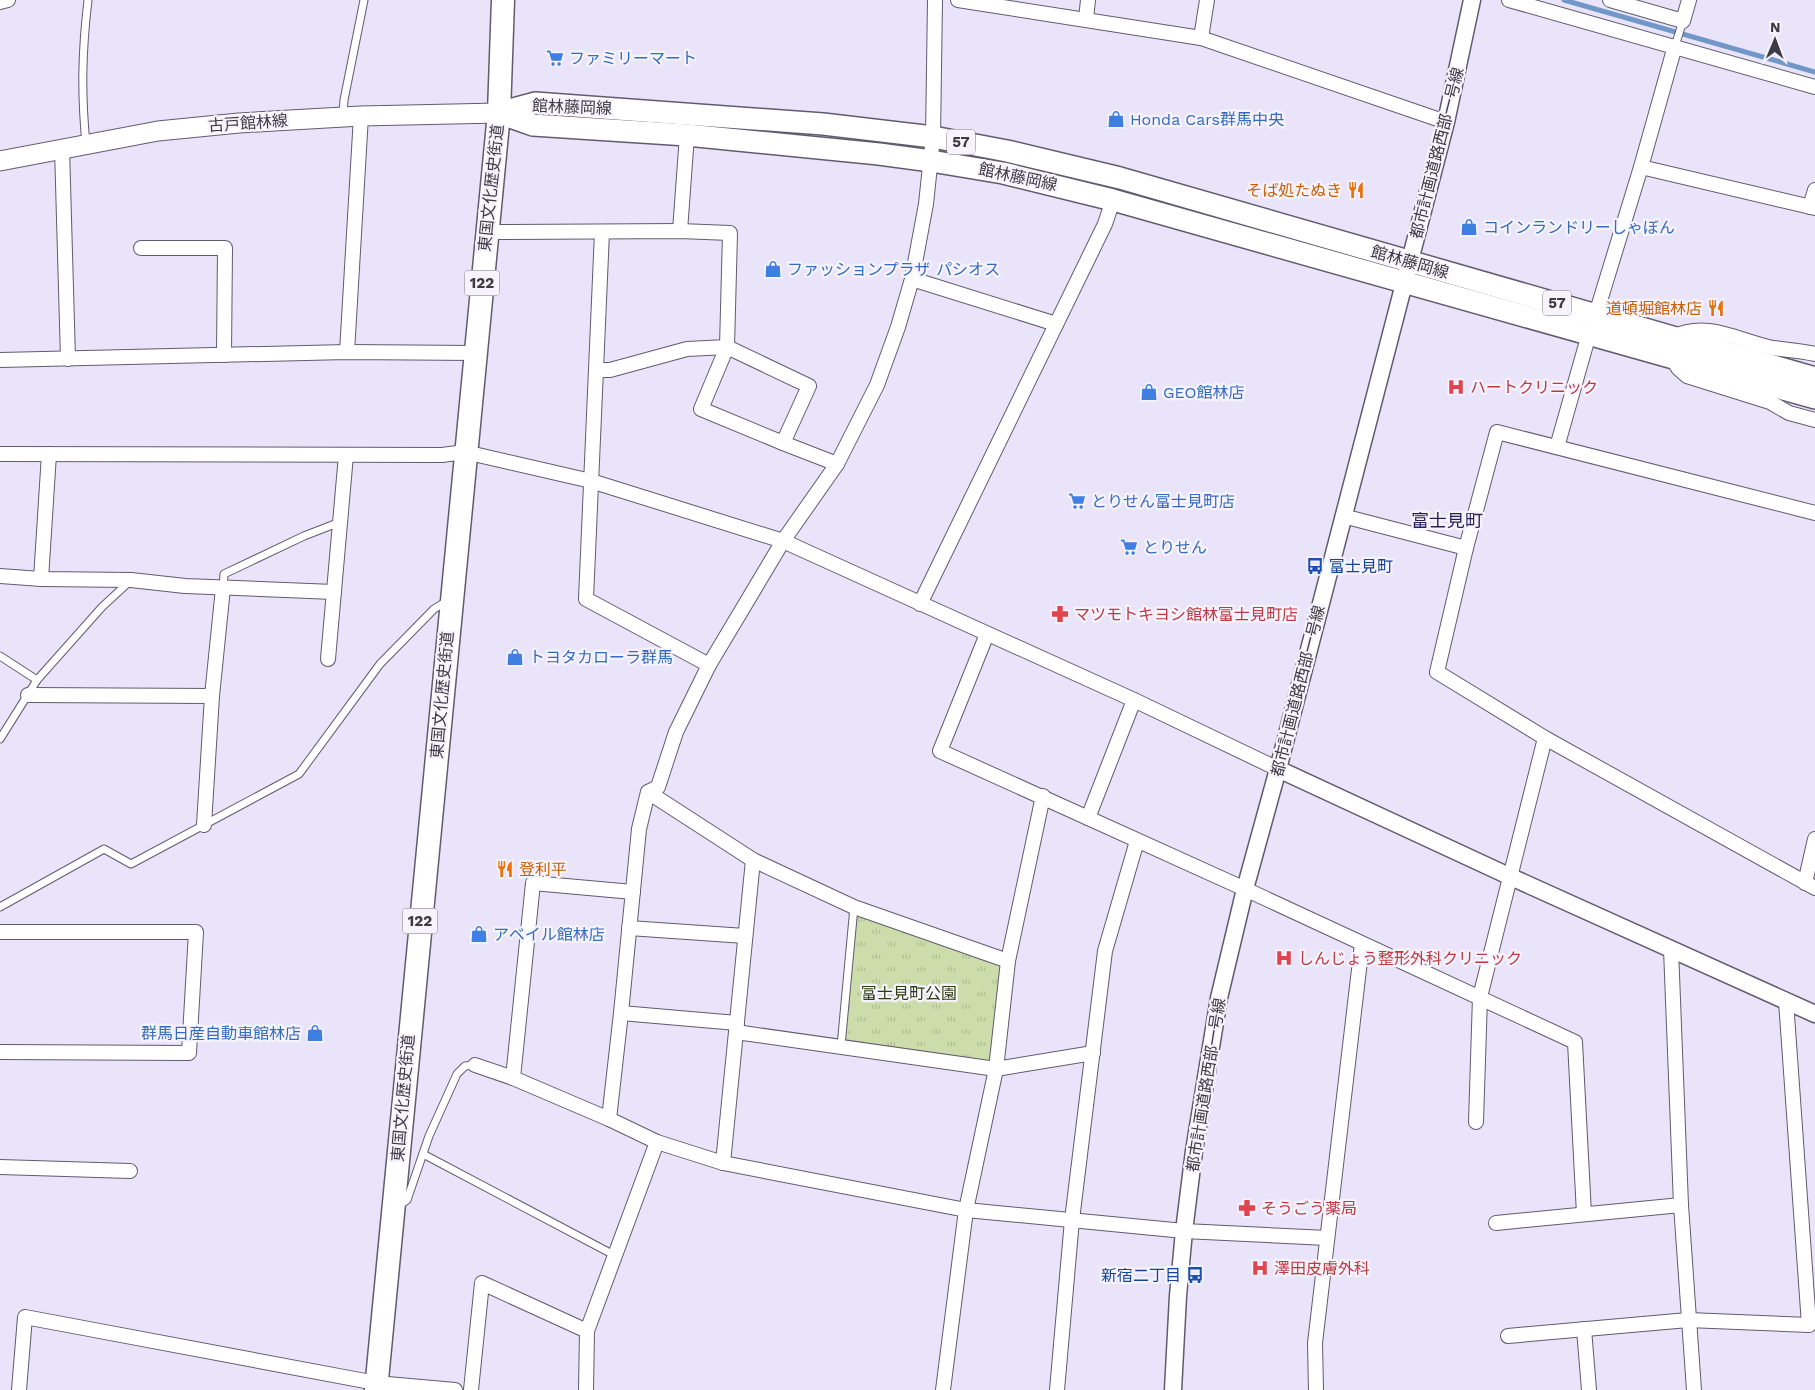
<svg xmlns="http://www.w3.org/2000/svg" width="1815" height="1390" font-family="'Work Sans','Noto Sans JP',sans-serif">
	<defs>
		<pattern id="grass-tufts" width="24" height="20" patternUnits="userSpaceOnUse" patternTransform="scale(1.25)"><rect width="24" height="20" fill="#ccddab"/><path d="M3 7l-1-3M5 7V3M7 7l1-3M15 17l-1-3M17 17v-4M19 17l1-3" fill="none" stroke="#b0be94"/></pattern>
	</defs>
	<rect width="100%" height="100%" fill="#eae4fa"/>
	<!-- grass -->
	<polygon fill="url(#grass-tufts)" points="854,907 1008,961 996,1069 841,1046"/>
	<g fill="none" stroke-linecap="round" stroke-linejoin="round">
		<!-- stream -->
		<polyline stroke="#7097c7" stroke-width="5" points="1564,0 1815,72"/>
		<!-- service casing -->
		<g stroke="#605b6e" stroke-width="9">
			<g id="service">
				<polyline points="1675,46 1683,21"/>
				<polyline points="343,115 344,100 364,0"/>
				<path d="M86,144C81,92 82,51 88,0"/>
				<polyline points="223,588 224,574 304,536 340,522"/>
				<polyline points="0,656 37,680"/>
				<polyline points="0,739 37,680 102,607 129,582"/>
				<polyline points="0,907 104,849 131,864 299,774 380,664 434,609 447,601"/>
				<polyline points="841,1046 854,907"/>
				<polyline points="423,1154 614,1255"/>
				<polyline points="399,1206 407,1200 429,1136 457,1074 465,1066 475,1065"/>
			</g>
		</g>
		<!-- minor casing -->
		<g stroke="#605b6e" stroke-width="16">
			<g id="minor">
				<polyline points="958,0 1201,38 1446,122"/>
				<polyline points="1509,0 1815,87"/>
				<polyline points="1610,0 1683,21 1689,0"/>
				<polyline points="0,2 8,0"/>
				<polyline points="1086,19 1088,0"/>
				<polyline points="1201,38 1207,0"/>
				<polyline points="62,148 68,359"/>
				<polyline points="1641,167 1815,208"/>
				<polyline points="1810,207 1815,190"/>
				<polyline points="680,231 687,135"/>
				<polyline points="487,232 680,231 730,233 727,347 701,409 783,443 837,464"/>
				<polyline points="602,232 586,599 709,665"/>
				<polyline points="141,248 225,248 224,355"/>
				<polyline points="912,279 1056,324"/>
				<polyline points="1596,314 1641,167 1675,46"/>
				<path d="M1673,337C1708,320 1738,341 1773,348C1787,350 1801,351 1815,354"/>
				<polyline points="347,352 361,116"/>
				<polyline points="1672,357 1678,368 1687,376 1770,402 1789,413 1815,420"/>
				<polyline points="0,360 347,352 475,353"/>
				<polyline points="596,370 610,370 687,349 727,347 809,386 783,443"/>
				<polyline points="1557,447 1589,334"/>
				<polyline points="0,454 442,455 465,452 591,481 783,541 1134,700 1278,769"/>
				<polyline points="1815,513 1497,432 1466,548 1437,672 1545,738 1815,888"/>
				<polyline points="1343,516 1466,548"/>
				<polyline points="0,576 41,579 131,580 185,586 334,592"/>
				<polyline points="41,579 49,454"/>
				<polyline points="920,604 1105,224 1113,200"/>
				<polyline points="987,634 940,751 1245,889 1575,1042 1584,1214"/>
				<polyline points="328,659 346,455"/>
				<polyline points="28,695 212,696"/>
				<polyline points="648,792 753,860 854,907 1008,961"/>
				<polyline points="1088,818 1134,700"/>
				<polyline points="204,825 212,696 223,588"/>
				<polyline points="1805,883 1815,839"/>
				<polyline points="629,928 745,936"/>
				<polyline points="0,932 196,932 189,1053 0,1052"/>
				<polyline points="1671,949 1681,1205 1694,1390"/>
				<polyline points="621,1013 737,1023"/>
				<polyline points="736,1032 996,1069 1093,1053"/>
				<polyline points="475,1065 513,1078 609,1119 657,1142 723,1163 966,1210 1184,1231 1327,1238"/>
				<polyline points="513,1078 533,883 633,892"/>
				<polyline points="609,1119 621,1013 639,829 648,792 658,787 676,732 709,665 783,541 837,464 877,385 898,327 912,279 926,204 933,137 935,0"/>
				<polyline points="1476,1122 1480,997 1545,738"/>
				<polyline points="723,1163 753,860"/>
				<polyline points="0,1167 130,1171"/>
				<polyline points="1496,1223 1681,1205"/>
				<polyline points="1584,1329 1589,1390"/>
				<polyline points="1508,1336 1688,1320 1809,1325 1786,1001"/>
				<polyline points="19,1390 25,1317 376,1383 455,1390"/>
				<polyline points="471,1390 482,1283 587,1331"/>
				<polyline points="586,1390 587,1331 657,1142"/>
				<polyline points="943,1390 966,1210 996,1069 1008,961 1043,796"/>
				<polyline points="1057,1390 1072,1220 1105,951 1137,841"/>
				<polyline points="1316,1390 1315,1343 1362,944"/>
			</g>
		</g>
		<!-- tertiary casing -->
		<g stroke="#605b6e" stroke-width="19">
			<g id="tertiary">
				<polyline points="1278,769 1511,877 1815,1014"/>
				<polyline points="1173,1390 1178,1296 1184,1231 1194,1151 1219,998 1245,889 1278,769 1446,122 1472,0"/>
			</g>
		</g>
		<!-- secondary casing -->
		<g stroke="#605b6e" stroke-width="21">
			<polyline id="secondary" points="0,161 158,131 239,123 361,116 499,113"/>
		</g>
		<!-- primary casing -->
		<g stroke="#605b6e" stroke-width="24">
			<g id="primary">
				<polyline points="499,113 535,103 823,124 933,137 1007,151 1120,178 1815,378"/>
				<polyline points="499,113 533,125 687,135 879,154 931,161 1003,173 1113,200 1815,398"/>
			</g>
		</g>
		<!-- trunk casing -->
		<g stroke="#605b6e" stroke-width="25">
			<polyline id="trunk" points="376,1390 499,113 503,0"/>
		</g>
		<!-- service -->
		<use href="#service" stroke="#fff" stroke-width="7"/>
		<!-- minor -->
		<use href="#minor" stroke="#fff" stroke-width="14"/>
		<!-- tertiary -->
		<use href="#tertiary" stroke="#fff" stroke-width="16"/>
		<!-- secondary -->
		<use href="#secondary" stroke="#fff" stroke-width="19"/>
		<!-- primary -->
		<use href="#primary" stroke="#fff" stroke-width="21"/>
		<!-- trunk -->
		<use href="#trunk" stroke="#fff" stroke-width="22"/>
	</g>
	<!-- icons -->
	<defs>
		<g id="supermarket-bare" transform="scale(1.35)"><path d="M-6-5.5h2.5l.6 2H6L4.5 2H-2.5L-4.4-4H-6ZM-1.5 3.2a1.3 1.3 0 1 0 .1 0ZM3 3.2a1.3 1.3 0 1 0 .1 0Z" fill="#3f7fe0" stroke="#f6f3fd" stroke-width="2.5" paint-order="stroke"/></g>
		<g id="shop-bare" transform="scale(1.35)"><path d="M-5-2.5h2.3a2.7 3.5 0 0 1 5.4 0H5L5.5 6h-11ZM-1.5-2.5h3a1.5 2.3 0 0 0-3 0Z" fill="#3f7fe0" stroke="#f6f3fd" stroke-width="2.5" paint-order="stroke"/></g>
		<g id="restaurant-bare" transform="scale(1.35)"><path d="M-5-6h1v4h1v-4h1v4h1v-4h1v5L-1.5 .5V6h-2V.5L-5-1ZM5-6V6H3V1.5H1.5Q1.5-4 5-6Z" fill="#e8710a" stroke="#f6f3fd" stroke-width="2.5" paint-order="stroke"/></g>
		<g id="hospital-bare" transform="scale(1.35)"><path d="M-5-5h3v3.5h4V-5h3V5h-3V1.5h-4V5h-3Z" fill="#e0444e" stroke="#f6f3fd" stroke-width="2.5" paint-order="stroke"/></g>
		<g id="bus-bare" transform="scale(1.35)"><path d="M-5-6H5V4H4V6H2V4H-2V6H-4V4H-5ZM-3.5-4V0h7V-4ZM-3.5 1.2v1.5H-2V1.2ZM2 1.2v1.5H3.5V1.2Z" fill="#1a4fb4" stroke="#f6f3fd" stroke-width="2.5" paint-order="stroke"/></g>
		<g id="pharmacy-bare" transform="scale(1.35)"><path d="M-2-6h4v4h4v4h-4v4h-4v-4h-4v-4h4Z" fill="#e0444e" stroke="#f6f3fd" stroke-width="2.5" paint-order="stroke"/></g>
	</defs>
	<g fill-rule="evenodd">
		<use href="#supermarket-bare" x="555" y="58"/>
		<use href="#shop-bare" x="1116" y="119"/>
		<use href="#restaurant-bare" x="1356" y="190"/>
		<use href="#shop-bare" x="1469" y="227"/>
		<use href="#shop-bare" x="773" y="269"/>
		<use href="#restaurant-bare" x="1716" y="308"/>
		<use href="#hospital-bare" x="1456" y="387"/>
		<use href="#shop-bare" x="1149" y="392"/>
		<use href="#supermarket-bare" x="1077" y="501"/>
		<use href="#supermarket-bare" x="1129" y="547"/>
		<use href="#bus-bare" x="1315" y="566"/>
		<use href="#pharmacy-bare" x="1060" y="614"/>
		<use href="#shop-bare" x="515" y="657"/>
		<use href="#restaurant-bare" x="505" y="869"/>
		<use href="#shop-bare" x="479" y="934"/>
		<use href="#hospital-bare" x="1284" y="958"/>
		<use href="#shop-bare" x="315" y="1033"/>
		<use href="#pharmacy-bare" x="1247" y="1208"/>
		<use href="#hospital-bare" x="1260" y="1268"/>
		<use href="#bus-bare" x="1195" y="1275"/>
	</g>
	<g text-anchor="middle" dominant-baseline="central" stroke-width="4.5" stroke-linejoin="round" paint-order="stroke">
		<!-- shield labels -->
		<g fill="#f6f3fd" stroke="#74727b" stroke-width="1">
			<rect x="947" y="129.5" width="28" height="25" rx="4"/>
			<rect x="464.5" y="270.5" width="35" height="25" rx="4"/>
			<rect x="1543" y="290.5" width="28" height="25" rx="4"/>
			<rect x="402.5" y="908.5" width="35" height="25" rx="4"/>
		</g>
		<g font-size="15" font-weight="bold" fill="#3c3a43">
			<text x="961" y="142">57</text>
			<text x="482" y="283">122</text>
			<text x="1557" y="303">57</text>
			<text x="420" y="921">122</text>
		</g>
		<!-- shop labels -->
		<g font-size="16" fill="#366cbe" stroke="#f6f3fd" text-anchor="start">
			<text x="569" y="58">ファミリーマート</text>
			<text x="1130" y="119">Honda Cars群馬中央</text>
			<text x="1483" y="227">コインランドリーしゃぼん</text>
			<text x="787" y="269">ファッションプラザ パシオス</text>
			<text x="1163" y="392">GEO館林店</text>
			<text x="1091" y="501">とりせん富士見町店</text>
			<text x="1143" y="547">とりせん</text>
			<text x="529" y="657">トヨタカローラ群馬</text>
			<text x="493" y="934">アベイル館林店</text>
			<text x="301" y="1033" text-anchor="end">群馬日産自動車館林店</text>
		</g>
		<!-- street labels -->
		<g font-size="16" fill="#3c3a43" stroke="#f6f3fd">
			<text transform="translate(572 107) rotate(2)">館林藤岡線</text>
			<text transform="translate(248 123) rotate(-4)">古戸館林線</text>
			<text transform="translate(1437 153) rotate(-76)">都市計画道路西部一号線</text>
			<text transform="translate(1018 177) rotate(12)">館林藤岡線</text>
			<text transform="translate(491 188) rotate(-84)">東国文化歴史街道</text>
			<text transform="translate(1410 262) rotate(16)">館林藤岡線</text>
			<text transform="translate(1298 691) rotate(-76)">都市計画道路西部一号線</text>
			<text transform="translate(442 695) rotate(-85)">東国文化歴史街道</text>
			<text transform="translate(1206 1085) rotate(-81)">都市計画道路西部一号線</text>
			<text transform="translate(403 1098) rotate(-85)">東国文化歴史街道</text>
		</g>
		<!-- food labels -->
		<g font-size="16" fill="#c56008" stroke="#f6f3fd" text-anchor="end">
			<text x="1342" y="190">そば処たぬき</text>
			<text x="1702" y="308">道頓堀館林店</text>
			<text x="519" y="869" text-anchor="start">登利平</text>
		</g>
		<!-- health labels -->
		<g font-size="16" fill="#be3a42" stroke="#f6f3fd" text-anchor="start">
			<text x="1470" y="387">ハートクリニック</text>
			<text x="1074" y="614">マツモトキヨシ館林富士見町店</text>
			<text x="1298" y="958">しんじょう整形外科クリニック</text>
			<text x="1261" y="1208">そうごう薬局</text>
			<text x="1274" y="1268">澤田皮膚外科</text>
		</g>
		<!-- transit labels -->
		<g font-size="16" fill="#164399" stroke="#f6f3fd" text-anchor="start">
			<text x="1329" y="566">富士見町</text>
			<text x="1181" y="1275" text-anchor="end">新宿二丁目</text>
		</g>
		<!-- park labels -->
		<g font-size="16" fill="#303d10" stroke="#f6f3fd">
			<text x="909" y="993">富士見町公園</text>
		</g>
		<!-- neighbourhood labels -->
		<g font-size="18" fill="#271f59" stroke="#f6f3fd">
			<text x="1447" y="520">富士見町</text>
		</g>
	</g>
	<!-- north arrow -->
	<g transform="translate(1775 40) rotate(1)" stroke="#f6f3fd" stroke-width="4" paint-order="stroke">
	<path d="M0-4L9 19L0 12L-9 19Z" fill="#3c3a43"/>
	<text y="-8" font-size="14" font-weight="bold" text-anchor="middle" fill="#3c3a43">N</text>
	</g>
</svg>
